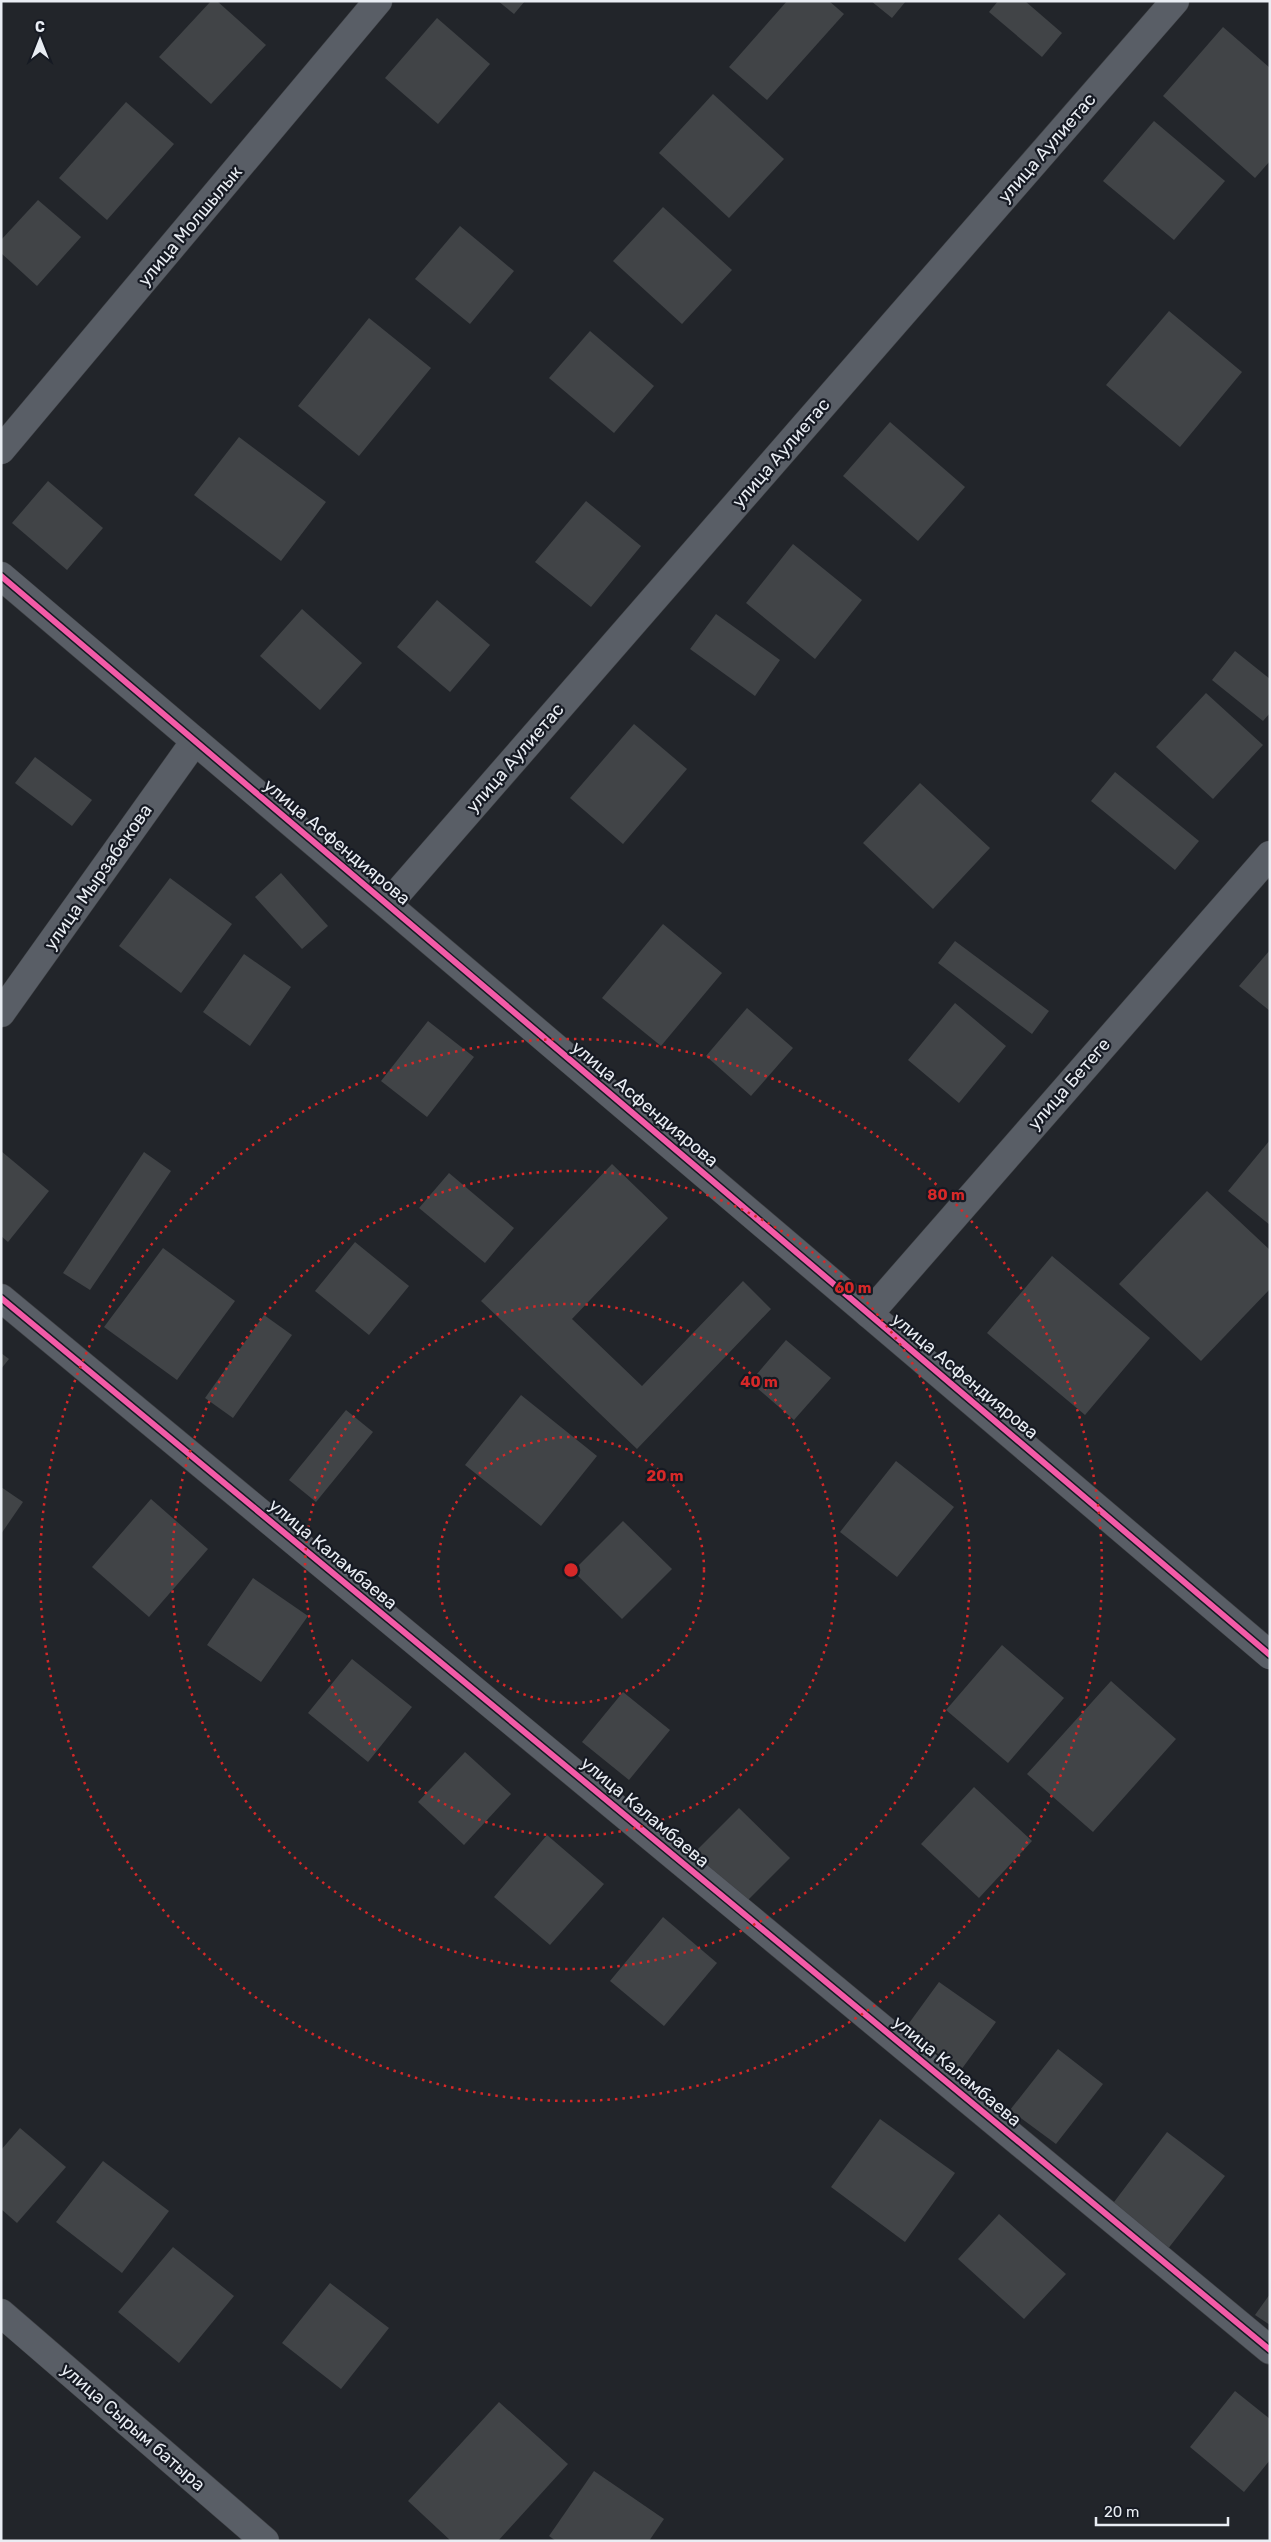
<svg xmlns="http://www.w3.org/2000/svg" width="1271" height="2542" font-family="Rubik,sans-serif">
	<rect width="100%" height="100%" fill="#22252a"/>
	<!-- building -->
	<g fill="#414447">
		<polygon points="211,1 217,1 266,45 211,104 159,57"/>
		<polygon points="498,1 525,1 514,14"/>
		<polygon points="787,1 829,1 844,14 767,100 729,67"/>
		<polygon points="871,1 906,1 892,18"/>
		<polygon points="998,1 1025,1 1062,33 1042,57 989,12"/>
		<polygon points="437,18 490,64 438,124 385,78"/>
		<polygon points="1223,27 1270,68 1270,161 1255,178 1163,96"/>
		<polygon points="713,94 784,159 729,218 659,153"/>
		<polygon points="126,102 174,144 107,220 59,178"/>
		<polygon points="1154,121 1225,181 1174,240 1103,181"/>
		<polygon points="38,200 81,237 37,286 1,253 1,240"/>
		<polygon points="663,207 732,270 682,324 613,261"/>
		<polygon points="460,226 514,271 470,324 415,279"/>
		<polygon points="1169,311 1242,372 1180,447 1106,385"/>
		<polygon points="369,318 431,368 359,456 298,406"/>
		<polygon points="590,331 654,386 614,433 549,378"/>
		<polygon points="890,422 965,487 918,541 843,476"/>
		<polygon points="239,437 326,502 281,561 194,495"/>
		<polygon points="48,481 103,528 67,570 12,523"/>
		<polygon points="586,501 641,546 591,607 535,562"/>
		<polygon points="793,544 862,600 815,659 746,603"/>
		<polygon points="437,600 490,645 450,692 397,647"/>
		<polygon points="302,609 362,663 320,710 260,656"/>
		<polygon points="716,614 780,660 755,696 690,649"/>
		<polygon points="1235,651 1270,679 1270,713 1263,721 1212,680"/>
		<polygon points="1206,693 1263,745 1213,799 1156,747"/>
		<polygon points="634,724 687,769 623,844 570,798"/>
		<polygon points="35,757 92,800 72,826 15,783"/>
		<polygon points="1115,772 1199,841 1175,870 1091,801"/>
		<polygon points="920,783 990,848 933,909 863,843"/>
		<polygon points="281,873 328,926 302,949 255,897"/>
		<polygon points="170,878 232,924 181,993 119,946"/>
		<polygon points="663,924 722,973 661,1046 602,998"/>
		<polygon points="955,941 1049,1011 1032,1034 938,963"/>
		<polygon points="1270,950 1270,1011 1239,986"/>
		<polygon points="244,954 291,987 250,1046 203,1012"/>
		<polygon points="955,1003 1006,1046 959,1103 908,1060"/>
		<polygon points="747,1008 793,1048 751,1096 706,1056"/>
		<polygon points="428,1021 474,1057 427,1117 381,1081"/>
		<polygon points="1270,1140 1270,1225 1228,1191"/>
		<polygon points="1,1151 49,1191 8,1242 1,1236"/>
		<polygon points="144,1152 171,1171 90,1290 63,1273"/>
		<polygon points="612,1164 668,1218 572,1319 642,1386 743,1281 771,1309 637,1449 481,1301"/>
		<polygon points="449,1173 514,1228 485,1263 419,1208"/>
		<polygon points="1207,1191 1270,1250 1270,1289 1201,1361 1119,1284"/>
		<polygon points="355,1242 409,1286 369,1335 315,1291"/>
		<polygon points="163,1248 235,1301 177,1380 104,1327"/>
		<polygon points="1052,1256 1150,1338 1085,1415 987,1333"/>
		<polygon points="264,1315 292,1335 233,1418 205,1398"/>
		<polygon points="786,1340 831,1378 794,1420 750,1382"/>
		<polygon points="1,1353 9,1359 1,1369"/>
		<polygon points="521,1395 597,1456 541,1526 465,1465"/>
		<polygon points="346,1410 373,1432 316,1502 289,1480"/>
		<polygon points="896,1461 954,1507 897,1577 840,1532"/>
		<polygon points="1,1487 23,1502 1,1534"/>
		<polygon points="151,1499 208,1549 149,1617 92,1567"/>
		<polygon points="623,1521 672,1569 622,1619 573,1571"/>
		<polygon points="253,1578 308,1616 261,1682 207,1645"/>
		<polygon points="1002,1645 1064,1698 1008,1763 946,1710"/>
		<polygon points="352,1659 412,1707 368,1762 308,1713"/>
		<polygon points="1111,1681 1176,1739 1093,1832 1027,1774"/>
		<polygon points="623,1692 670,1730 629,1780 582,1742"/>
		<polygon points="465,1752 511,1794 464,1845 418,1802"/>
		<polygon points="974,1787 1032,1841 979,1898 921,1844"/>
		<polygon points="739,1808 790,1858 741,1907 691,1856"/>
		<polygon points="547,1835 604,1884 550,1945 494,1897"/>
		<polygon points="663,1917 717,1963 664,2026 610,1981"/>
		<polygon points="939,1982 996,2022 961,2070 904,2030"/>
		<polygon points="1058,2049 1103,2084 1056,2144 1010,2110"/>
		<polygon points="880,2119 955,2173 905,2242 831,2187"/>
		<polygon points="20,2128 66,2167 17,2223 1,2209 1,2150"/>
		<polygon points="1167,2132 1225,2176 1167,2250 1111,2206"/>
		<polygon points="103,2161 169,2211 122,2273 56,2222"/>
		<polygon points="999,2214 1066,2274 1024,2319 958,2259"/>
		<polygon points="173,2247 234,2296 179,2363 118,2312"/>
		<polygon points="330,2283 389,2328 341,2389 282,2343"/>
		<polygon points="1270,2294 1270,2325 1255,2315"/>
		<polygon points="1235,2391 1270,2419 1270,2460 1244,2492 1190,2447"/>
		<polygon points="499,2402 568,2464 498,2541 451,2541 408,2501"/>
		<polygon points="594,2471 664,2519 649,2541 556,2541 549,2536"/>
	</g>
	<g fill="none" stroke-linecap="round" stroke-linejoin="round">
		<!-- minor casing -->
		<g stroke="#3f4145" stroke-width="29">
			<g id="minor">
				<polyline points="1,450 378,1"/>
				<polyline points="1,576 1270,1655"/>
				<polyline points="388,904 1175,1"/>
				<polyline points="1,1013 195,741"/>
				<polyline points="1,1298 1270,2350"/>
				<polyline points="869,1314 1270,855"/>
				<polyline points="1,2313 265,2541"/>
			</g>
		</g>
		<!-- minor -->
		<use href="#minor" stroke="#595e66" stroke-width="28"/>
		<!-- cycleway casing -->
		<g stroke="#161a23" stroke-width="9">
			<g id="cycleway">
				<polyline points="1,576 1270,1655"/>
				<polyline points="1,1298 1270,2350"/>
			</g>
		</g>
		<!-- cycleway -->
		<use href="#cycleway" stroke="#f35aa7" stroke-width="6"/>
	</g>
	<!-- distance rings -->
	<g fill="none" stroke="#d62828" stroke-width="2.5" stroke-dasharray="2.5 5">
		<circle cx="571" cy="1570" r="133"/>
		<circle cx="571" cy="1570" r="266"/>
		<circle cx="571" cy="1570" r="399"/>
		<circle cx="571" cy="1570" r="531"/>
	</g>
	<g text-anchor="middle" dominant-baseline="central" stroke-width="4.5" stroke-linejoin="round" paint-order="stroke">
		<!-- street labels -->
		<g font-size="18" fill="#e9edf3" stroke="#161a23">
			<text transform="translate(1047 148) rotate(-49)">улица Аулиетас</text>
			<text transform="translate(190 226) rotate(-50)">улица Молшылык</text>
			<text transform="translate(781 453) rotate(-49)">улица Аулиетас</text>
			<text transform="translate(515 758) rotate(-49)">улица Аулиетас</text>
			<text transform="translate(337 842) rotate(40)">улица Асфендиярова</text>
			<text transform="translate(98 877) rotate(-55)">улица Мырзабекова</text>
			<text transform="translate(1069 1084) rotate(-49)">улица Бетеге</text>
			<text transform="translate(645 1104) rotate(40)">улица Асфендиярова</text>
			<text transform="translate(965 1376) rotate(40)">улица Асфендиярова</text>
			<text transform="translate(333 1554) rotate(40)">улица Каламбаева</text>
			<text transform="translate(645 1812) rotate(40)">улица Каламбаева</text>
			<text transform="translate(957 2071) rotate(40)">улица Каламбаева</text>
			<text transform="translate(133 2427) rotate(41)">улица Сырым батыра</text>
		</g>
	</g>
	<circle cx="571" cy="1570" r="8" fill="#d62828" stroke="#161a23" stroke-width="2.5"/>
	<g font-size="15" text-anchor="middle" font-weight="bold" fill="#d62828" stroke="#161a23" stroke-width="4.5" stroke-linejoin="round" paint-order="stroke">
		<text x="946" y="1200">80 m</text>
		<text x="853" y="1293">60 m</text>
		<text x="759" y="1387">40 m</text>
		<text x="665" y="1481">20 m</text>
	</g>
	<!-- border -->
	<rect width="1271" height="2542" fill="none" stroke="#e9edf3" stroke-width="5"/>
	<!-- north arrow -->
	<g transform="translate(40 40)" stroke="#161a23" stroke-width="4" paint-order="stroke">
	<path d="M0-4L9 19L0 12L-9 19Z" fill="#e9edf3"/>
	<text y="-8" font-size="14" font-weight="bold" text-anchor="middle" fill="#e9edf3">С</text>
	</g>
	<!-- scale -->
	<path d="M1096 2517v8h132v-8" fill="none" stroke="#e9edf3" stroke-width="2.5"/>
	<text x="1104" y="2517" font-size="15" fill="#e9edf3" stroke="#161a23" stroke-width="4" paint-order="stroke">20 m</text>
</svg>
